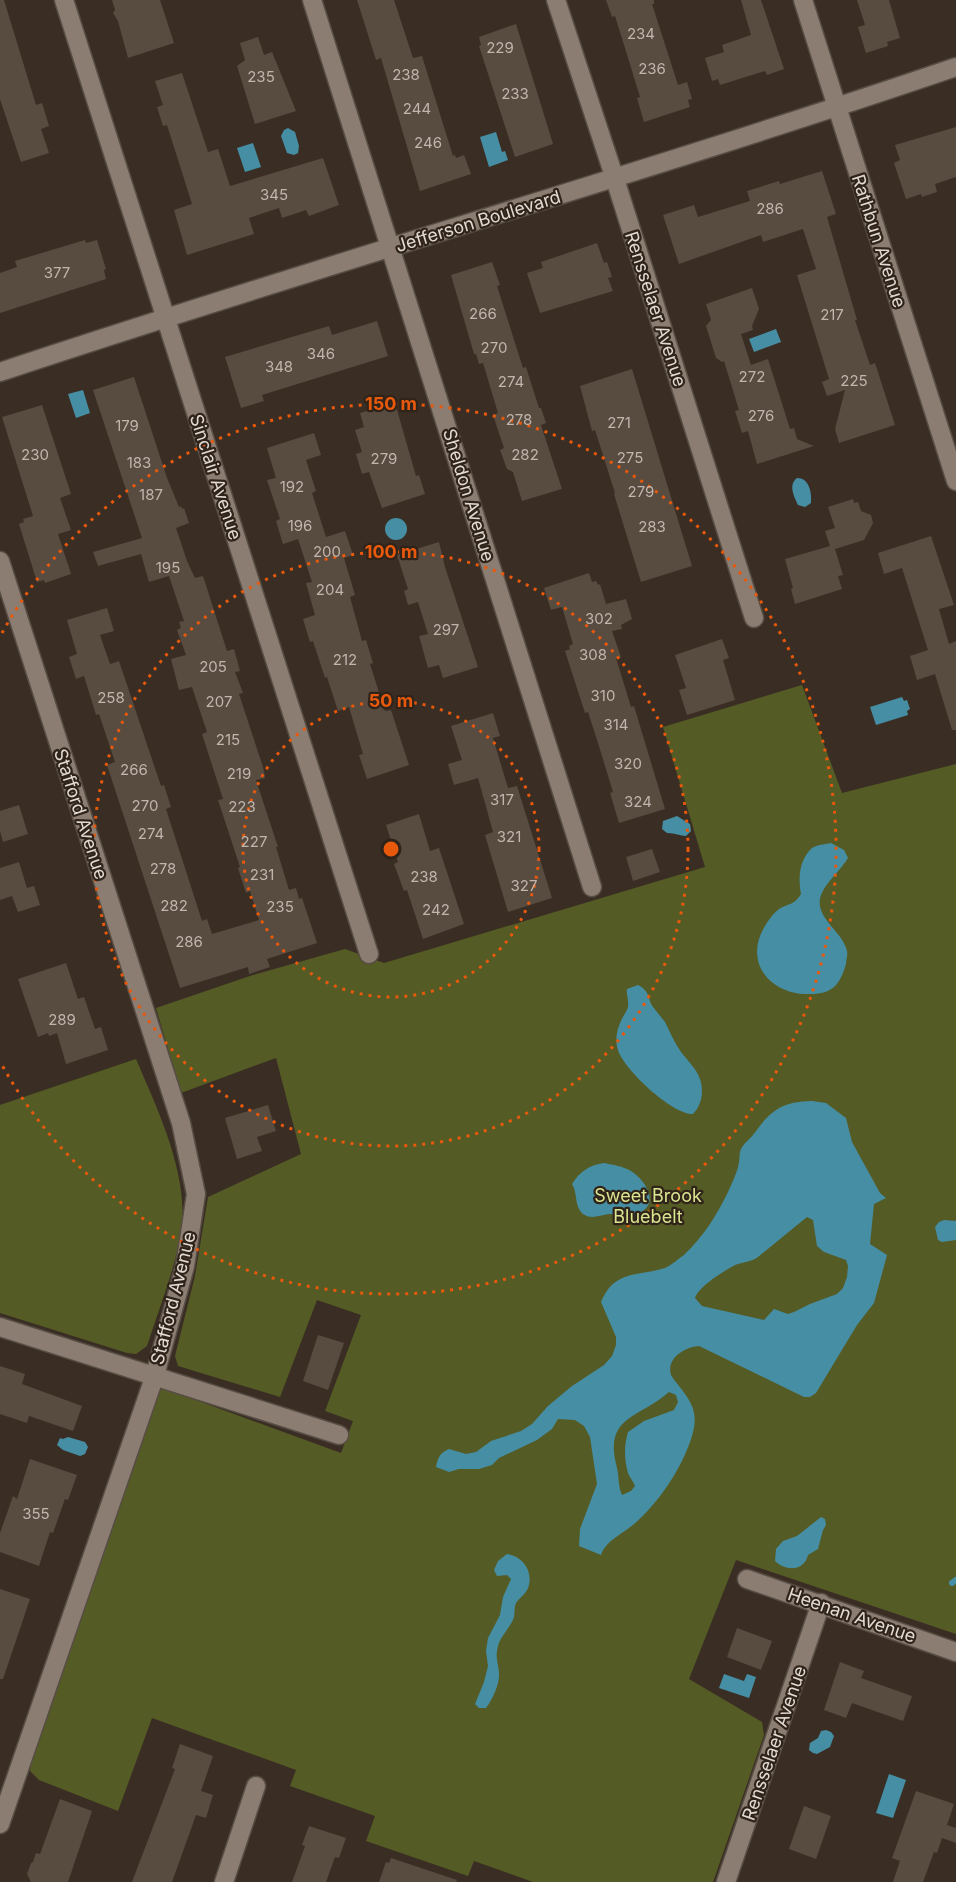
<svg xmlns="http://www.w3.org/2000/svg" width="956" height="1882" font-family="Inter,sans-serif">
	<rect width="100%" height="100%" fill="#3a2e24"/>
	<!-- green -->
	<g fill="#555b25">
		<polygon points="802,685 842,793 956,764 956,1634 736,1560 689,1679 762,1722 764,1735 713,1882 533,1882 474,1861 468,1876 366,1841 375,1816 290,1786 296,1770 152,1718 118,1811 39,1780 30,1771 31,1758 154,1395 163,1388 341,1453 353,1421 325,1411 361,1315 317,1300 280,1397 178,1366 175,1356 195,1276 208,1197 301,1154 276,1058 181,1093 156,1008 250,976 345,949 384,963 705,867 663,727"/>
		<path d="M136,1059C159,1113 194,1184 179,1244C171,1279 158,1312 147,1346L136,1354L127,1353L0,1313V1105Z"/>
	</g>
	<!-- water -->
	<g fill="#468ea4" fill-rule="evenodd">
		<polygon points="288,128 295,132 299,146 298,153 294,155 287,153 281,136 284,130"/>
		<polygon points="496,132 502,152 505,151 508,160 489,167 480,137"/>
		<polygon points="253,143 261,167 245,172 237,148"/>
		<polygon points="776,329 781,342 754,352 749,339"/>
		<polygon points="83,390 90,413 76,418 68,394"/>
		<path d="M797,478C809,478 812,492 811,503L805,507L798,505C794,496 788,485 797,478Z"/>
		<circle cx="396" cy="529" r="11"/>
		<polygon points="902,697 904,701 907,700 910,709 907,711 908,715 876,725 870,707"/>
		<path d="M677,816L690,824L691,831L686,836C680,836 676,833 667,833L662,829L663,821Z"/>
		<path d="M831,843L844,850L848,858C840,871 826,882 821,895C813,917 843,931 847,951C848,955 846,960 846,964C844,971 841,979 836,985C830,992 820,994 811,994C780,996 749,973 759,939C762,929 771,915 779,909C790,903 794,905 801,894C798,878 799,860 812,848C817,845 826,844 831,843Z"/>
		<path d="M638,985C651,992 647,998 653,1007C657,1012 661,1017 665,1022C670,1032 674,1042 681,1052C687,1060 696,1068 700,1079C704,1091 702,1105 693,1114C673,1115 624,1070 618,1050C614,1038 618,1026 624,1015C625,1014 628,1008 628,1007C629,1000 626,995 627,989Z"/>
		<path d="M812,1101L826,1103L846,1118L852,1142L880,1193L886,1198L874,1204L870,1244L887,1255L874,1303L857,1325L816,1393L810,1397H804L699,1346C685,1347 666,1358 671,1375C673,1379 677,1383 679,1386C690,1400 697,1410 694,1428C687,1461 660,1502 634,1524C623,1534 606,1540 601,1555L579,1546L580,1529L597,1484L590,1437L584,1426L575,1420L558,1419L552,1429L537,1440L499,1458L492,1465L479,1469H459L449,1472L436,1467C438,1457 440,1453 449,1449L466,1454L476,1452L491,1441L521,1431L532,1424L548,1406L572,1386L604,1365L612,1356L616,1345V1337L601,1302C615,1269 637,1277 665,1268C672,1265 678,1259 684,1255C703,1237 717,1215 728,1192C732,1183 738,1171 739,1162C740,1157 739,1153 741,1149C744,1143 749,1140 753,1135C771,1110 781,1102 812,1101ZM807,1217L813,1220L817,1246L824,1252L846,1260L848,1266L847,1277L843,1288L837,1294L810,1304L794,1312L788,1314L774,1309L764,1320L702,1306L695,1298C699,1286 724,1271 735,1265C743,1262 751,1262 758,1257ZM669,1392L676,1395L678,1402L674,1410L644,1421L628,1432C624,1445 624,1459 628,1473C630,1478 633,1481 635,1486L631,1491L622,1495C618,1487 619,1476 617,1468C603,1416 638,1419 669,1392Z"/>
		<path d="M604,1163C614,1165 622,1166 631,1171C648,1182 662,1208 633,1215C625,1216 617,1214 609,1214C600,1215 591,1220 583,1214C574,1206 578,1194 572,1184C580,1171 590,1165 604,1163Z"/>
		<polygon points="944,1220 956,1221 956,1240 942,1242 938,1240 935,1227 939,1222"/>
		<polygon points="68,1437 85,1442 88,1447 85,1454 80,1456 63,1450 57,1445 60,1438 63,1439"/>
		<path d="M821,1517L825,1519L826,1525L823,1530L818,1549L808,1555C804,1572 785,1571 775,1561L776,1549L783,1541L797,1536Z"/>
		<path d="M507,1554C523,1556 534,1572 528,1588C525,1595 520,1597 516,1603C514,1608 515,1612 514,1617C511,1627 501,1635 498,1646C495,1658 498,1661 499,1673C500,1684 492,1700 486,1708H479L475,1704L484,1682L488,1666L486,1651L488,1638L500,1615L503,1597L511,1579L507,1575L497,1576L494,1570L498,1561Z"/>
		<polygon points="724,1674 744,1681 747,1674 756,1677 749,1698 719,1688"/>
		<polygon points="826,1730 831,1732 834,1736 830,1747 817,1754 813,1753 809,1750 810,1743 818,1738 821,1731"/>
		<polygon points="889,1774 906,1780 893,1818 876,1813"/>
	</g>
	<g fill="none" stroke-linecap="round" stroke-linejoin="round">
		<!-- stream -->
		<polyline stroke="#468ea4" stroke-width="6" points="952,1583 956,1580"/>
	</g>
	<!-- building -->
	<g fill="#584b40">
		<polygon points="0,0 4,0 36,105 42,103 49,126 41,129 49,153 21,162 0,99"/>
		<polygon points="112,0 160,0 174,43 128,58 118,21 113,13 115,10"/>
		<polygon points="357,0 394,0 413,58 422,56 453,156 455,155 456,158 464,155 471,174 420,191 381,58 376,60"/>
		<polygon points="606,0 654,0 654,4 652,4 678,85 687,82 692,99 688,100 690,107 644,122 637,98 640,97 629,61 615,16 612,17"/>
		<polygon points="741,0 761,0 784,69 767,75 765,71 720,85 718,79 712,81 705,58 724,52 722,45 751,35"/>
		<polygon points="857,0 889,0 900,38 887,42 888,46 866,53 858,27 865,25"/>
		<polygon points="516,24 553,144 515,157 479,46 481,45 479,37"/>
		<polygon points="258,37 264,55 272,52 296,111 255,124 237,66 245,60 240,43"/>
		<polygon points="182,73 208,152 218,149 230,186 323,158 339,205 309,216 306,210 282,218 279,208 249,218 254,234 187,255 174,210 192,204 167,125 163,126 157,107 163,105 155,81"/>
		<polygon points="956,127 956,177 935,184 937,192 922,197 921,194 906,199 894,163 900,160 895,145"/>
		<polygon points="822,171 836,214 827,217 857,320 855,320 870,365 875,363 895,425 839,443 835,429 845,390 827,396 822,382 829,379 797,275 816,269 803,229 763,242 761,235 679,264 663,215 694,205 698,217 750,201 747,191 779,181 780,184"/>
		<polygon points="85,240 86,243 97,240 106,269 104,270 106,279 0,313 0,273 17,267 15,261"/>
		<polygon points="597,243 604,263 607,262 612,277 608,278 613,291 540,313 527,273 543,268 541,262"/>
		<polygon points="492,262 500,285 497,286 523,368 526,367 539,408 541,408 546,423 541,425 562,489 522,501 513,472 507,469 500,450 504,448 493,415 498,413 483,363 479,364 476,354 474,354 451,275"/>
		<polygon points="752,288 759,309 752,326 753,330 741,334 751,365 768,359 790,429 794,428 797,439 814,446 757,464 748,431 742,433 735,411 739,410 724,361 722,362 716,358 706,326 711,320 706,304"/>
		<polygon points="377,321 388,356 262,395 264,401 241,408 225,357 329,326 332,335"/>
		<polygon points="632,369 692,566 641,582 614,494 615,493 595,430 592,431 580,386"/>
		<polygon points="134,377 167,478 179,507 181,506 182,509 184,508 189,523 176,528 187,561 195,578 203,576 227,651 234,649 240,671 235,672 243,693 239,694 263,767 265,778 256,780 278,847 276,847 289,890 296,888 299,899 302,898 317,943 267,959 270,967 249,974 248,967 180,988 107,765 115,762 99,714 96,715 84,676 76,679 69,657 77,654 67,620 107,608 114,631 100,635 110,664 119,661 161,786 164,785 171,807 166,809 202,921 207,919 212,934 259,920 250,891 246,893 238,868 240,867 218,800 223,799 202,734 207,732 192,687 179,690 171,659 186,655 177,630 181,628 179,622 184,621 169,576 149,582 141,554 98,566 93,552 142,538 93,390"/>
		<polygon points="395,403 416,476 419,475 425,494 382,508 369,472 362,474 356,454 362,452 355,430 364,427 360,413"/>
		<polygon points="42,405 71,494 60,498 71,530 58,534 71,574 45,583 44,580 37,582 19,524 24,522 23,519 33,516 2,417"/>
		<polygon points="314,433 321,455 306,460 316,491 312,493 326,537 345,531 353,555 344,558 355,595 350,597 362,641 366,640 373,663 370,664 385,711 391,710 409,765 367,779 359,755 363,754 349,707 338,711 327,677 325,678 313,641 310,642 303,619 315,615 306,583 312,582 298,539 283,544 276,521 280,519 267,480 276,478 267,448"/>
		<polygon points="853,499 854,503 858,502 861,511 871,515 873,523 864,540 835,549 843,575 838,576 842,589 795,604 791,589 793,588 785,559 830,546 825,531 835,528 828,507"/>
		<polygon points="931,536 954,605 939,609 949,644 956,641 956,730 952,730 935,674 917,680 910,656 928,650 902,568 884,574 878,553"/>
		<polygon points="439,542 445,567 478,667 443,678 439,665 428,668 419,636 428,634 418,602 408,605 404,591 408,589 397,555"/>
		<polygon points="589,573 592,582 596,581 598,585 600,584 606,604 626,599 632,619 621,625 622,629 612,631 621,657 616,658 631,707 634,706 665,809 619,823 610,793 613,792 598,743 588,712 585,713 565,651 570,649 569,646 573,644 562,607 551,610 544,588"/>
		<polygon points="722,639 729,658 723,660 735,700 687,715 679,690 686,688 675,655"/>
		<polygon points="493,713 500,736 493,738 508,788 517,786 552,898 508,912 485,835 493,832 478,778 454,785 448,764 462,760 451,726"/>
		<polygon points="19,805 28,834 3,842 0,831 0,811"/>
		<polygon points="419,814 430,851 439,848 464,924 423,939 407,890 404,891 394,864 398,862 386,825"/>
		<polygon points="652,849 660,872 633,881 626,857"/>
		<polygon points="19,862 27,888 34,886 40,905 18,912 12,896 0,900 0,868"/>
		<polygon points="66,963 78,999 84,997 95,1029 101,1027 108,1050 66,1064 57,1033 49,1036 48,1033 38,1037 18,979"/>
		<polygon points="268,1105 276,1131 257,1137 262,1151 237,1159 225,1118"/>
		<polygon points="318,1335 344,1343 328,1390 303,1381"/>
		<polygon points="0,1366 25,1374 22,1384 82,1406 73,1431 29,1416 27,1423 0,1414"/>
		<polygon points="30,1459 77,1475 68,1500 65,1499 53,1533 50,1532 39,1566 0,1552 0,1533 13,1496 17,1499"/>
		<polygon points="0,1589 30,1599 3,1679 0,1679"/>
		<polygon points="737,1628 772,1641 761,1670 727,1657"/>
		<polygon points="840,1662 864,1671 861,1678 912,1696 903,1721 852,1703 846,1718 824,1710"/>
		<polygon points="180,1744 213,1756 201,1791 213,1795 206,1818 196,1815 172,1882 132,1882 175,1769 172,1768"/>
		<polygon points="916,1791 954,1804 947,1825 956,1828 956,1843 942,1838 937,1853 934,1852 923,1882 893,1882 900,1861 892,1858"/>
		<polygon points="60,1799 92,1811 68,1882 31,1882 27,1874 31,1863 33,1862 36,1853 40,1854"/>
		<polygon points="804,1806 831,1816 816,1859 789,1849"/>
		<polygon points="309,1826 346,1838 339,1858 335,1857 326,1882 292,1882 305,1846 302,1845"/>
		<polygon points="391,1858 457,1880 456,1882 379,1882 386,1862 389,1863"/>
	</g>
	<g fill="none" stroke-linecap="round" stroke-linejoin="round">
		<!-- minor casing -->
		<g stroke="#574d44" stroke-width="21">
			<g id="minor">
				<polyline points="64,0 369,954"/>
				<polyline points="312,0 592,887"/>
				<polyline points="556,0 615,179 754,618"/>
				<polyline points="803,0 956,481"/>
				<path d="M0,372C317,266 639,175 956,67"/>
				<polyline points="0,561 181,1123 196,1194 185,1266 155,1375 0,1824"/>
				<polyline points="0,1327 339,1435"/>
				<polyline points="747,1579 956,1652"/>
				<polyline points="224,1882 256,1786"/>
				<polyline points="726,1882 821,1603"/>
			</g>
		</g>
		<!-- minor -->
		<use href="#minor" stroke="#8b7d71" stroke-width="18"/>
	</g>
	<!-- distance rings -->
	<g fill="none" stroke="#e8590c" stroke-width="3" stroke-dasharray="3 6">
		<circle cx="391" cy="849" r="148"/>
		<circle cx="391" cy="849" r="297"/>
		<path d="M2 633A445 445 0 1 1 2 1065"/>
	</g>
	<g text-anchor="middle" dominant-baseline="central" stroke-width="4.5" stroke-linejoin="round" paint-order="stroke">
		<!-- number labels -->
		<g font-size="15" fill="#c0b6ae">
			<text x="641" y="33">234</text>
			<text x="500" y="47">229</text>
			<text x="652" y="68">236</text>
			<text x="406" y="74">238</text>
			<text x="261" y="76">235</text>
			<text x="515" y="93">233</text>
			<text x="417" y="108">244</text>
			<text x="428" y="142">246</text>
			<text x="274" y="194">345</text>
			<text x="770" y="208">286</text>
			<text x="57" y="272">377</text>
			<text x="483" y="313">266</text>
			<text x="832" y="314">217</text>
			<text x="494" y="347">270</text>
			<text x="321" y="353">346</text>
			<text x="279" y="366">348</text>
			<text x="752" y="376">272</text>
			<text x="854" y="380">225</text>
			<text x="511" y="381">274</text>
			<text x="761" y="415">276</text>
			<text x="519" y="419">278</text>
			<text x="619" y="422">271</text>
			<text x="127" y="425">179</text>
			<text x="35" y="454">230</text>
			<text x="525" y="454">282</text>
			<text x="630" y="457">275</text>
			<text x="384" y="458">279</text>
			<text x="139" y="462">183</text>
			<text x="292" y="486">192</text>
			<text x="641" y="491">279</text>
			<text x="151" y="494">187</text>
			<text x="300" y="525">196</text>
			<text x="652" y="526">283</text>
			<text x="327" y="551">200</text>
			<text x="168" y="567">195</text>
			<text x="330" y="589">204</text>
			<text x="599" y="618">302</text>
			<text x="446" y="629">297</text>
			<text x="593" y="654">308</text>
			<text x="345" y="659">212</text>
			<text x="213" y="666">205</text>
			<text x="603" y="695">310</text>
			<text x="111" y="697">258</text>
			<text x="219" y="701">207</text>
			<text x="616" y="724">314</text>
			<text x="228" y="739">215</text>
			<text x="628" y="763">320</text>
			<text x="134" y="769">266</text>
			<text x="239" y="773">219</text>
			<text x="502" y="799">317</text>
			<text x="638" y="801">324</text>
			<text x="145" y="805">270</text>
			<text x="242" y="806">223</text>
			<text x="151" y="833">274</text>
			<text x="509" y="836">321</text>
			<text x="254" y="841">227</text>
			<text x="163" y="868">278</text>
			<text x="262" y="874">231</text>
			<text x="424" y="876">238</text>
			<text x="524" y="885">327</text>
			<text x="174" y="905">282</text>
			<text x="280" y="906">235</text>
			<text x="436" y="909">242</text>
			<text x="189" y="941">286</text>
			<text x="62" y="1019">289</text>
			<text x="36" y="1513">355</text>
		</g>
		<!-- street labels -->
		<g font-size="18" fill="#e2dad3" stroke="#30241a">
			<text transform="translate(478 221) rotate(-17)">Jefferson Boulevard</text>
			<text transform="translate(879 241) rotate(72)">Rathbun Avenue</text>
			<text transform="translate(656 309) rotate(72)">Rensselaer Avenue</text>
			<text transform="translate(216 477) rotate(72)">Sinclair Avenue</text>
			<text transform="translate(469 495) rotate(73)">Sheldon Avenue</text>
			<text transform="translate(81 814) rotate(72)">Stafford Avenue</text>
			<text transform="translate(173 1298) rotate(-76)">Stafford Avenue</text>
			<text transform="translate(852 1615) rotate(19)">Heenan Avenue</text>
			<text transform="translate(774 1743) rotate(-71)">Rensselaer Avenue</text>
		</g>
		<!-- park labels -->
		<g font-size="18" fill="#d9e590" stroke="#30241a">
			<text x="648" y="1195">Sweet Brook<tspan x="648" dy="21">Bluebelt</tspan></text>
		</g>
	</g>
	<circle cx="391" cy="849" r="9" fill="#e8590c" stroke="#30241a" stroke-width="3"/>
	<g font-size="18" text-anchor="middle" font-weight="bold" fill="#e8590c" stroke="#30241a" stroke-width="4.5" stroke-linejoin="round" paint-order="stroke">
		<text x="391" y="410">150 m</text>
		<text x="391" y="558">100 m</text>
		<text x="391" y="707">50 m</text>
	</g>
</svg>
